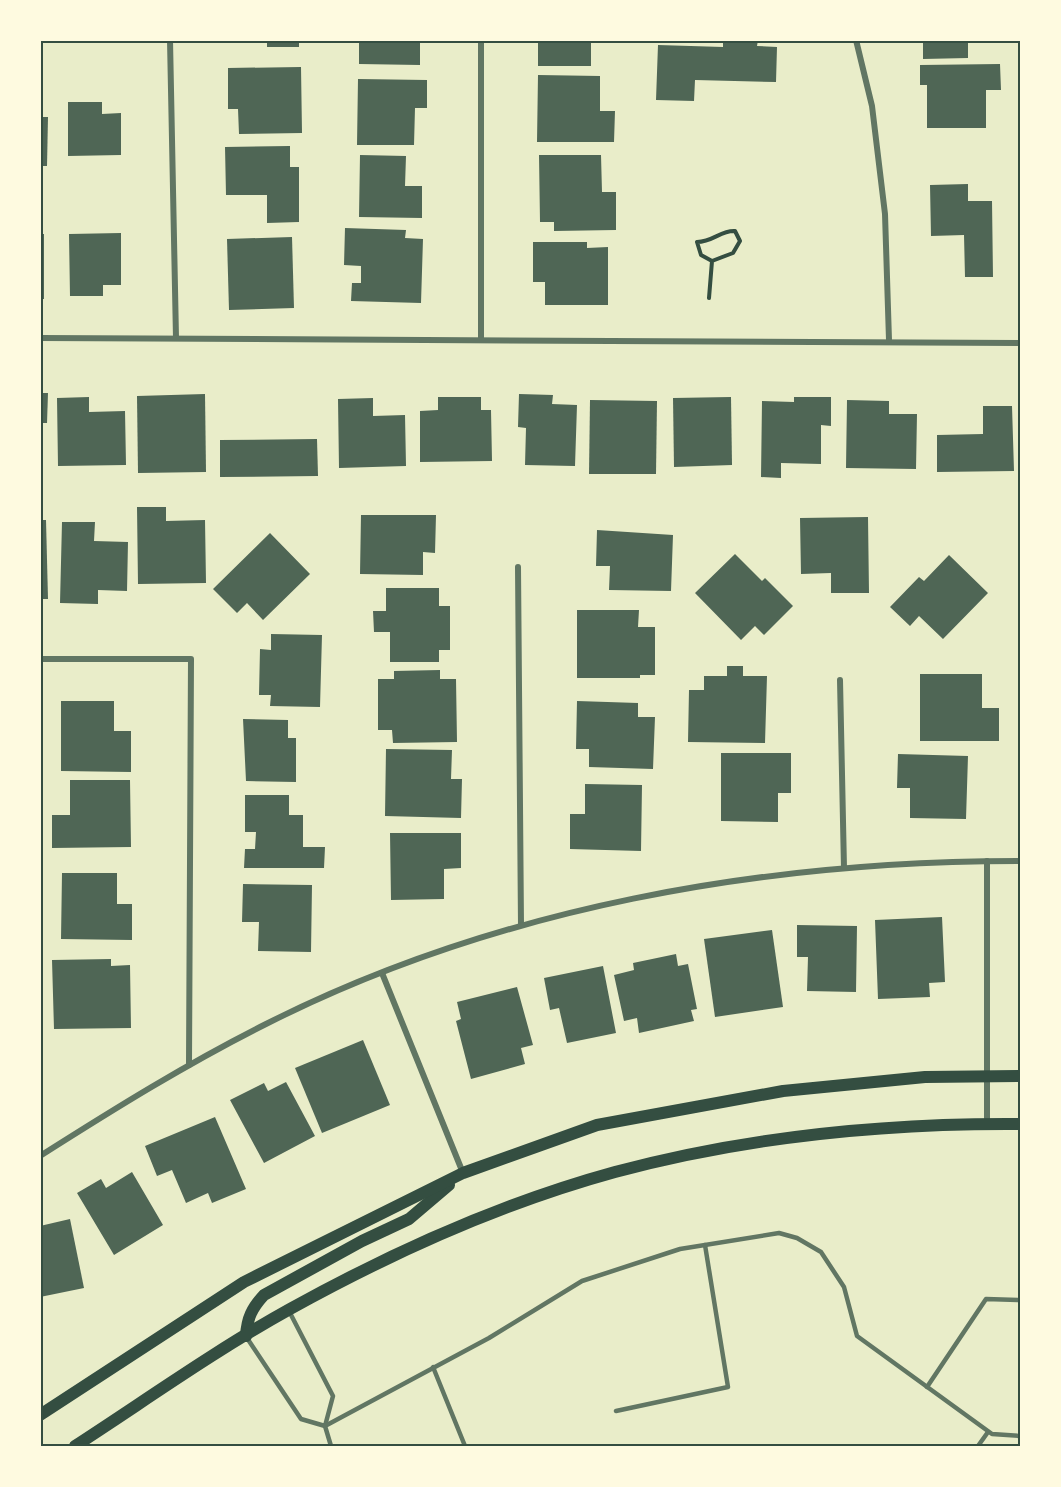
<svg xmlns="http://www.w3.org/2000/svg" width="1061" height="1487" viewBox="0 0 1061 1487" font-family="Karla,sans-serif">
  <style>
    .building { fill: #4f6655 }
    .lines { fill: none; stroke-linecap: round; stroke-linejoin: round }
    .path { stroke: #344e41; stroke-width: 4 }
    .service { stroke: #617663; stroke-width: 4.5 }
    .minor { stroke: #617663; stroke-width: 6 }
    .secondary { stroke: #344e41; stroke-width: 12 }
    .neatline { fill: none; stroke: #344e41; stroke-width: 2 }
  </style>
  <rect width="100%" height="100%" fill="#e9edc9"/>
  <g class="building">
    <rect x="267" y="40" width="32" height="7"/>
    <polygon points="359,40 420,40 420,65 359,64"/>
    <rect x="538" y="40" width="53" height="26"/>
    <polygon points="723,40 758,40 757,46 777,47 776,82 695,80 694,101 656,100 658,45 723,47"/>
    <polygon points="914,40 968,40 968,58 923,59 923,43 914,43"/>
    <polygon points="1000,64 1001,90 986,90 986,128 927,128 927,85 920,85 920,65"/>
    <polygon points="301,67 302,133 239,134 238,109 228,109 228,68"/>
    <polygon points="538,75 600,76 600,111 615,111 614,142 537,142"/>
    <polygon points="358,79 427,80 427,108 415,108 414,145 357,145"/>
    <polygon points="68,102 102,102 102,114 121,113 121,155 68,156"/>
    <polygon points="40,117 48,117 47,166 40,166"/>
    <polygon points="290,146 290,167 299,167 299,222 267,223 267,195 226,195 225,147"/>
    <polygon points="360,155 406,156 405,186 422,186 422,218 359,217"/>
    <polygon points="539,155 601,155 602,192 616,192 616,230 554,231 554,222 540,222"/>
    <polygon points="968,184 968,201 992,201 993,277 965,277 964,235 931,236 930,185"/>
    <polygon points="345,228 406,230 405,238 423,239 421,303 351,301 352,283 361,283 361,266 344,265"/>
    <polygon points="121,233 121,285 103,285 103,296 70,296 69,234"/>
    <rect x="40" y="234" width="4" height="65"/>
    <polygon points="292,237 294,308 229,310 227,239"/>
    <polygon points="533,242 587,242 587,248 608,247 608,305 545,305 545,282 533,282"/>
    <polygon points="40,393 48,393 47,423 40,423"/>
    <polygon points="205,394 206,472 138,473 137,396"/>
    <polygon points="519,394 553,395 552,404 577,405 575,466 525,465 526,428 518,427"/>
    <polygon points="89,397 89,412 125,411 126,465 58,466 57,398"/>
    <polygon points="438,397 481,397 481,410 491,410 492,461 420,462 420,411 438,410"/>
    <polygon points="731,397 732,465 674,467 673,398"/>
    <polygon points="794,397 831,397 831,426 821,425 821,464 781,463 781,478 761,477 762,401 794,402"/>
    <polygon points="373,398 373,416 405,415 406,466 339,468 338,399"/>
    <polygon points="590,400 657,401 656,474 589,474"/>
    <polygon points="847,400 889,401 889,414 917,414 916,469 846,468"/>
    <polygon points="983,406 1012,406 1014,471 937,472 937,435 983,434"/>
    <polygon points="317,439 318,476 220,477 220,440"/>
    <polygon points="137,507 166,507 166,521 205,520 206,583 138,584"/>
    <polygon points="361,515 436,515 435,553 423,552 423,575 360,574"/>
    <polygon points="868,517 869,593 831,593 831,573 801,574 800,518"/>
    <polygon points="40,520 46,520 48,599 40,599"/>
    <polygon points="62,522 95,522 94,541 128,542 127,591 98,590 98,604 60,603"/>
    <polygon points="597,530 673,535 671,591 609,590 610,566 596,566"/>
    <polygon points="270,533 310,574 263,620 247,603 237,613 213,589"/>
    <polygon points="735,554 762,581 765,578 793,606 764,635 755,626 741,640 695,593"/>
    <polygon points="949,555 988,593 943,639 919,616 910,626 890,607 919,577 924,581"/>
    <polygon points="386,588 439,588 439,606 450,606 450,650 439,650 439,662 390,662 390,632 374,632 373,611 386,611"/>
    <polygon points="577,610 639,610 638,627 655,627 655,675 640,675 640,678 577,678"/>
    <polygon points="271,634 322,635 320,707 270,706 271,695 259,695 260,649 271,650"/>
    <polygon points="727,666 743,666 743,676 767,676 765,743 688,742 689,690 704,690 704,676 727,676"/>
    <polygon points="440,670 440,679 456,679 457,742 393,743 392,730 378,730 378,679 394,679 394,671"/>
    <polygon points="920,674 982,674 982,708 999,708 999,741 920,741"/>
    <polygon points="61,701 114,701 114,731 131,731 131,772 61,771"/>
    <polygon points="577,701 638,703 638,717 655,717 653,769 589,767 589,749 576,749"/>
    <polygon points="243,719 288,720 288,738 296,738 296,782 246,781"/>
    <polygon points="386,749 452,750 451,779 462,779 461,818 385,816"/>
    <polygon points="721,753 791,753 791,793 778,793 778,822 721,821"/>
    <polygon points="898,754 968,756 966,819 910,818 910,788 897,788"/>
    <polygon points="70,780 130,780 131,847 52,848 52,815 70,815"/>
    <polygon points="585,784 642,785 641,851 570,849 570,814 585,814"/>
    <polygon points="245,795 289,795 289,815 303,815 303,847 325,847 324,868 244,868 245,849 255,849 256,832 245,832"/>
    <polygon points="390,833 461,833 461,868 444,869 444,899 391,900"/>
    <polygon points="62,873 117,873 117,904 132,904 132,940 61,939"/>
    <polygon points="243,884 312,885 311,952 258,951 259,922 242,922"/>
    <polygon points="942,917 945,982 929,983 930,997 878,999 875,920"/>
    <polygon points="797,925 857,926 856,992 807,991 808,957 797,957"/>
    <polygon points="772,930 783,1007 715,1017 704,939"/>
    <polygon points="676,954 678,966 688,964 697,1009 691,1010 694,1021 639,1033 637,1018 624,1021 614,975 634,970 633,963"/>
    <polygon points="111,959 111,966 130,965 131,1028 54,1029 52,960"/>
    <polygon points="603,966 616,1033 567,1043 559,1008 550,1010 544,978"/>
    <polygon points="517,987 533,1045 521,1048 525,1064 471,1079 456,1021 461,1019 457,1002"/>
    <polygon points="363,1040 390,1105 322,1133 295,1068"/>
    <polygon points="286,1082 315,1136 264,1163 230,1100 264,1083 268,1091"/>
    <polygon points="215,1117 246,1189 212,1203 208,1193 186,1203 172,1170 157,1176 145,1146"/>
    <polygon points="132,1172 163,1225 114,1255 77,1193 101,1179 106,1188"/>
    <polygon points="70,1219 84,1288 40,1297 40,1226"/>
  </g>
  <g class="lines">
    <path class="path" d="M 709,298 L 712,261 L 701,255 L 697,242 C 713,242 721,230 735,231 L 740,241 L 733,253 L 712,261"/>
    <g class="service">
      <polyline points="247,1338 301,1419 325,1426 333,1396 289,1311"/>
      <polyline points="433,1367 465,1446"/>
      <polyline points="927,1387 986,1299 1020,1300"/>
      <polyline points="616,1411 728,1387 705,1245"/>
      <polyline points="331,1446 325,1426 489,1338 582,1281 680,1249 779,1233 797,1238 821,1252 844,1287 857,1336 992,1434 1020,1436"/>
      <polyline points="978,1446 988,1432"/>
    </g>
    <g class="minor">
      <polyline points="170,40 176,338"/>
      <polyline points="481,40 481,339"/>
      <polyline points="856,40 872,106 885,214 889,340"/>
      <polyline points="40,338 1020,343"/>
      <polyline points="518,567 521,925"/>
      <polyline points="40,659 191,659 189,1065"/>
      <polyline points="840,680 844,868"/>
      <polyline points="987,861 987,1124"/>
      <polyline points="382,973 463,1173"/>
      <path d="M 40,1156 C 114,1109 188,1063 266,1024 C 498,907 762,861 1020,861"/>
    </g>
    <g class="secondary">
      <path d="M 246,1336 C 247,1318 252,1308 264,1295 L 362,1241 L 409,1219 L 449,1185"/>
      <polyline points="40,1415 244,1282 463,1173 597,1125 783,1091 925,1077 1020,1076"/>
      <path d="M 75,1446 C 146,1400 216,1350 290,1309 C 393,1252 502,1203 615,1172 C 746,1137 885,1123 1020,1124"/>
    </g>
  </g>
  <rect width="1061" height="1487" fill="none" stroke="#fefae0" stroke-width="84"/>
  <rect x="42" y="42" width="977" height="1403" class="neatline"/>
</svg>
